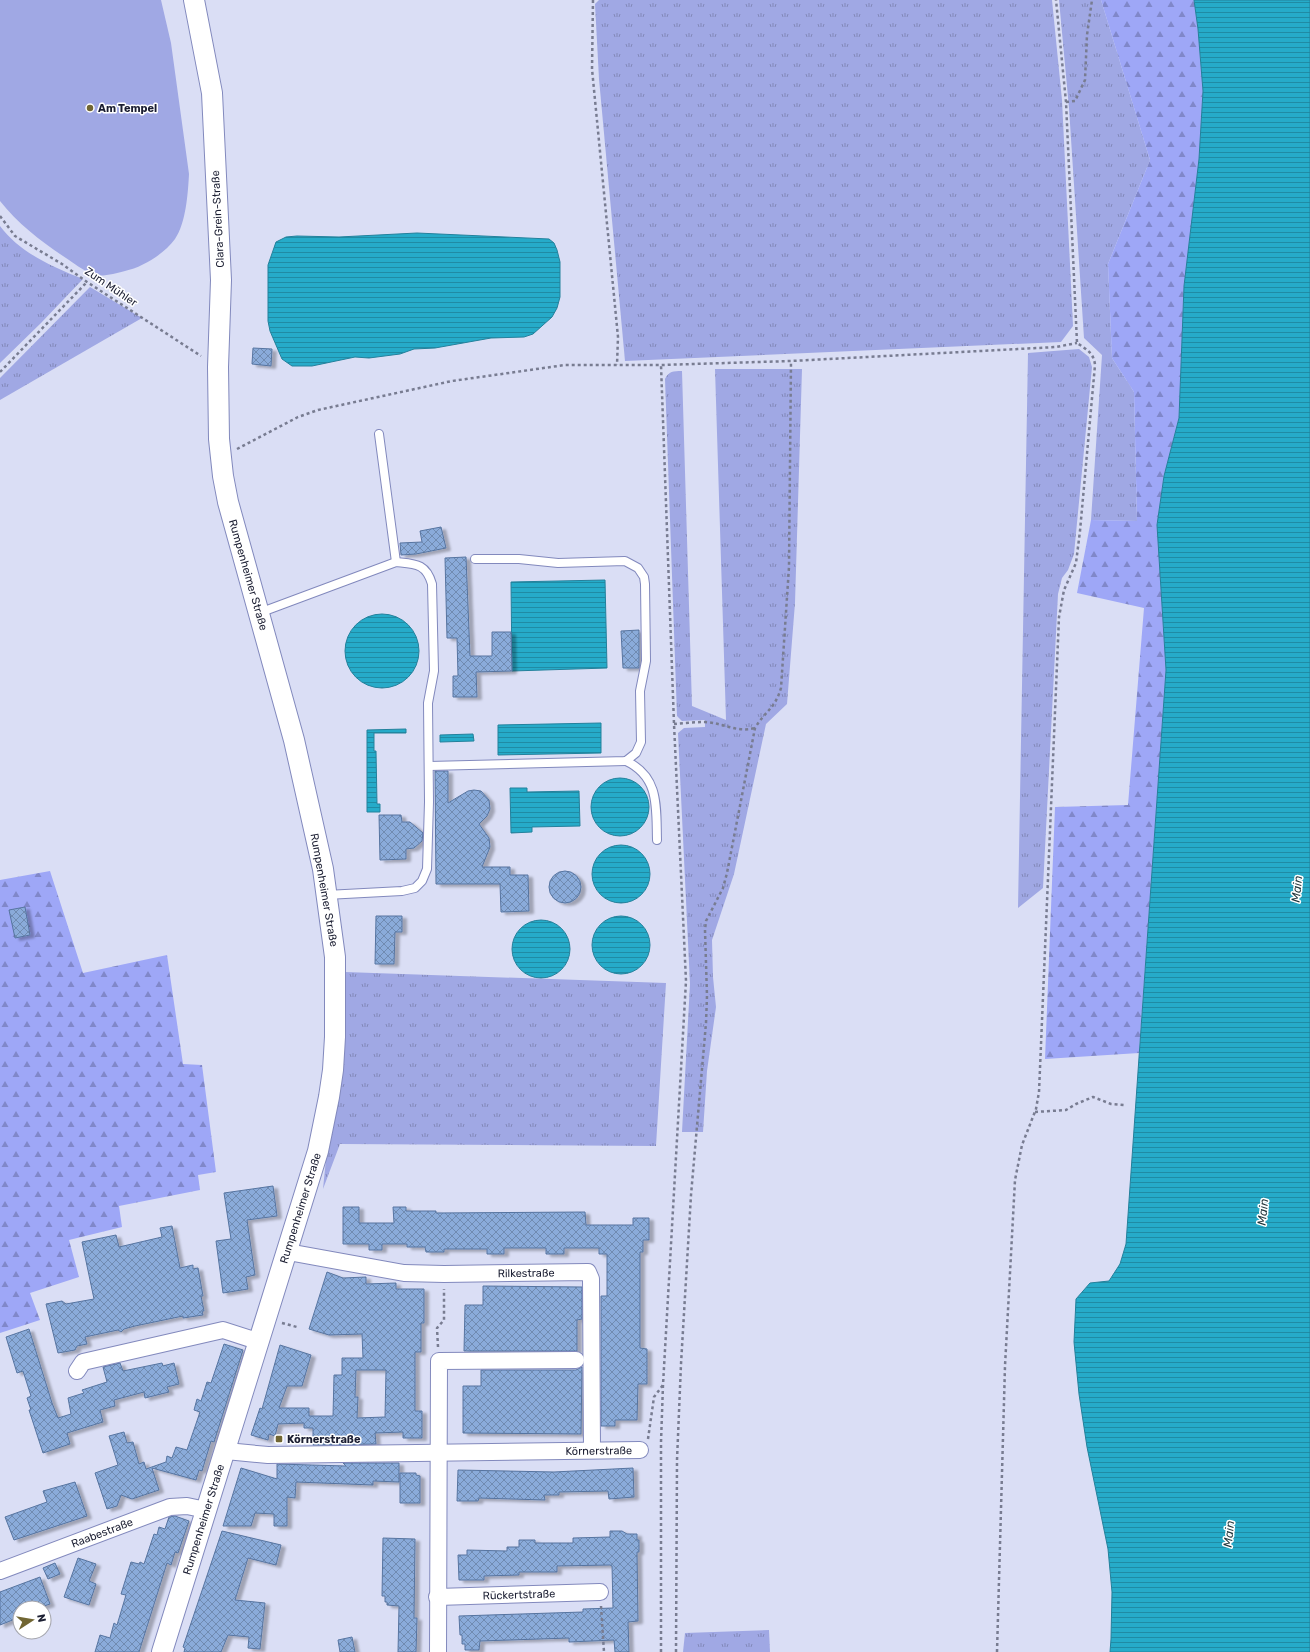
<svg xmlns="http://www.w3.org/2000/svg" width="1310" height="1652" viewBox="0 0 1310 1652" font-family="Rubik,sans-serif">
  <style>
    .grass { fill: url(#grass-tufts) }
    .forest { fill: url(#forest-firs) }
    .park { fill: #a0a8e4 }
    .water { fill: url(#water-rules); stroke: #23819c }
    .building { fill: url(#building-cross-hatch); stroke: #5674a0; fill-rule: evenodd; filter: url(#shadow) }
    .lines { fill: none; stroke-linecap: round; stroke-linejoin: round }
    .service-casing { stroke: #8289bd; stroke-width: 10 }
    .minor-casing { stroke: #8289bd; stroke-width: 18 }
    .tertiary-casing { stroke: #8289bd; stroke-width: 22 }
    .path { stroke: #787c91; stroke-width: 2.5; stroke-dasharray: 3 3; stroke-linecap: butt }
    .service { stroke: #fff; stroke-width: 8 }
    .minor { stroke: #fff; stroke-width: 16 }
    .tertiary { stroke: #fff; stroke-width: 20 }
    .poi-dot { fill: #716633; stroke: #fff; stroke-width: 1.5 }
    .labels { text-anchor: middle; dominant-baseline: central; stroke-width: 3; stroke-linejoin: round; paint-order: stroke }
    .poi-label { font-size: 11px; font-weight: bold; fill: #1b1e32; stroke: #fff; text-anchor: start }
    .street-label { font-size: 11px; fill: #1b1e32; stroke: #fff }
    .water-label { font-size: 12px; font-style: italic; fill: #1d3238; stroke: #fff }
  </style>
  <defs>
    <pattern id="grass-tufts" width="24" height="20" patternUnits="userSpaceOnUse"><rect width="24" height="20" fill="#a0a8e4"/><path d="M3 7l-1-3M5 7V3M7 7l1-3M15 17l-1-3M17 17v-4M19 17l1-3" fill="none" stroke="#8288b9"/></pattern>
    <pattern id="forest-firs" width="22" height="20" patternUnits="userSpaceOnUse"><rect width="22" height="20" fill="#9ea7f7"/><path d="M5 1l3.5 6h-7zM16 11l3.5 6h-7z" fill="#8087c9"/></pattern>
    <pattern id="water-rules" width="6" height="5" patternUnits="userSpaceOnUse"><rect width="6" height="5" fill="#26abc9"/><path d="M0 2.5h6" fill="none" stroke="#208ba4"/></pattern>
    <pattern id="building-cross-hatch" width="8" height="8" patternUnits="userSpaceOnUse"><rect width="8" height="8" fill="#8aabda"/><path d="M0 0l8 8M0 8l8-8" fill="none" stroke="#708bb1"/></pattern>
    <filter id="shadow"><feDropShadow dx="4.5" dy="2.5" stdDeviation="1" flood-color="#0004"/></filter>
  </defs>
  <rect width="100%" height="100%" fill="#dadef5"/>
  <g class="grass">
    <polygon points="599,0 1052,0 1062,100 1073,326 1061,342 625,361 599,79 595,4"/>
    <polygon points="1059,0 1101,0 1150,160 1108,264 1112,358 1134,392 1137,521 1091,520 1102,355 1084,338 1069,108"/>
    <path d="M 0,226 C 20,253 53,267 83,279 L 41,323 L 0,363 Z"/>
    <polygon points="90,287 142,318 0,400 0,378"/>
    <polygon points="1079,349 1089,357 1092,367 1074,554 1068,570 1062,578 1058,594 1043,888 1018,908 1028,353"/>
    <path d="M 715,369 L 802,369 L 795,603 L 787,704 L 766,724 L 734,874 L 712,940 L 713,977 L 716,1007 L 707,1071 L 703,1132 L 682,1132 L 690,984 L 678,733 L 684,728 L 705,727 L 705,720 L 682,721 L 677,716 L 665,379 C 669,371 673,371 682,371 L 692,706 L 726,720 Z"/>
    <polygon points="345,972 666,983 656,1146 340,1144 323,1189"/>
    <polygon points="769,1630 770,1652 683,1652 685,1633"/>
  </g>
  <g class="forest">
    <polygon points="1101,0 1194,0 1198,29 1203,91 1199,159 1184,286 1179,418 1164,476 1157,525 1166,670 1139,1053 1045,1059 1055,807 1128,805 1144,608 1077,593 1091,520 1137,521 1134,392 1112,358 1108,264 1150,160"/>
    <polygon points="50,871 83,973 167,955 183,1064 202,1065 216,1172 198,1175 200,1190 119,1206 122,1227 69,1240 79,1277 30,1293 40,1320 0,1333 0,880"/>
  </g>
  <path class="park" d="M 0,0 L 161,0 L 171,43 L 189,174 C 188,193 186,223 175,239 C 164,254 143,267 125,271 C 116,273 104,277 95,275 C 86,272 76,265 69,260 C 43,243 19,225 0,201 Z"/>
  <g class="water">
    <polygon points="1194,0 1310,0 1310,1652 1110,1652 1111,1639 1112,1592 1108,1549 1087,1447 1079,1394 1074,1342 1076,1299 1090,1283 1109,1281 1120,1264 1126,1244 1166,670 1157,525 1164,476 1179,418 1184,286 1199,159 1203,91 1198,29"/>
    <polygon points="417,233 549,239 554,243 557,250 560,262 560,297 557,308 552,317 533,334 524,337 491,338 435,348 414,349 400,354 369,358 355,357 312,366 292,366 282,359 270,331 268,321 268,265 276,242 286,237 297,236 339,237"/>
    <polygon points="605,580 607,668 512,671 511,582"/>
    <circle cx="382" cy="651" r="37"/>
    <polygon points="601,723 601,753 498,755 498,725"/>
    <polygon points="406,729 406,733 374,733 374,751 376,751 377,804 380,804 380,812 367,812 367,730"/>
    <polygon points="473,734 474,741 440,742 440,735"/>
    <circle cx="620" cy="807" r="29"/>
    <polygon points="510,788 527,788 527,792 579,791 580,826 532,827 532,832 511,833"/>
    <circle cx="621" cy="874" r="29"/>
    <circle cx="621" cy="945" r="29"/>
    <circle cx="541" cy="949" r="29"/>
  </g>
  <g class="building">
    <polygon points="253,348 272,349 271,366 252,364"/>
    <polygon points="441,527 446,548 416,554 401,555 400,543 422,542 420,531"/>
    <polygon points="466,557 470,656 492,656 492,632 511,632 512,671 476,672 477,697 453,697 453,676 458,676 457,638 447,638 445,558"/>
    <polygon points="639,630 639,668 623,668 621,631"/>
    <polygon points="435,771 448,771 448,803 468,791 474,790 481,791 489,800 490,809 487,816 479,824 489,838 490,847 482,867 510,867 510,875 528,875 529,911 501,912 500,884 436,884"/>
    <polygon points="379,815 401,815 402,822 410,822 423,833 422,841 414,848 406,849 406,859 380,860"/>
    <circle cx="565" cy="887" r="16"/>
    <polygon points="25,907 30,935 15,938 9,910"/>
    <polygon points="376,916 402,916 402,932 395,932 394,964 375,964"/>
    <polygon points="273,1186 277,1216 247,1220 255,1275 246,1277 248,1289 223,1293 216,1241 231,1239 224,1193"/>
    <polygon points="343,1207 359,1207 359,1223 394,1223 393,1207 406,1207 406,1211 436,1211 436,1213 585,1212 586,1225 633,1225 633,1218 649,1218 649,1240 643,1240 643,1252 640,1252 640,1348 647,1349 647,1384 638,1384 637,1420 615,1420 615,1426 601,1426 601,1296 607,1296 607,1254 599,1254 599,1248 564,1248 564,1254 546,1254 546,1248 504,1248 504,1254 487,1254 487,1249 444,1249 444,1252 426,1252 425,1247 407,1247 407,1244 382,1244 382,1250 369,1250 369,1244 343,1244"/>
    <polygon points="172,1226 180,1268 193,1265 193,1269 198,1268 203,1296 201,1296 204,1311 202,1311 203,1315 183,1318 183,1316 135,1326 124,1329 121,1332 118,1330 85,1337 87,1344 77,1346 75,1350 58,1353 46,1304 62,1301 66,1304 94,1299 82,1242 116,1235 119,1247 162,1237 160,1228"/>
    <path d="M 327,1272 L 343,1278 L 366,1277 L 366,1284 L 396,1283 L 396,1289 L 424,1289 L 424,1323 L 421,1323 L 421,1352 L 415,1352 L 415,1411 L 422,1411 L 422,1438 L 403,1438 L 403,1432 L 375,1433 L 376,1444 L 313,1445 L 313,1428 L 304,1428 L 304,1423 L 278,1424 L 275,1436 L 269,1434 L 268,1440 L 251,1435 L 260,1408 L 262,1409 L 280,1345 L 311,1355 L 302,1386 L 287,1386 L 279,1408 L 309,1408 L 309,1416 L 333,1416 L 334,1375 L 342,1375 L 342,1358 L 363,1358 L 362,1334 L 329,1335 L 309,1329 ZM 356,1370 L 386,1370 L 385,1417 L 357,1418 L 358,1397 L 355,1397 Z"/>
    <polygon points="483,1286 582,1287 582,1319 577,1320 577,1351 464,1351 465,1305 483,1305"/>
    <polygon points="29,1329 52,1403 58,1418 71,1414 68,1398 84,1393 82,1390 107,1382 103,1367 120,1363 123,1371 162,1363 163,1366 174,1363 179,1384 167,1387 169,1392 145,1398 144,1392 114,1400 115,1406 100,1410 103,1422 67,1433 70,1444 43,1453 29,1410 31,1410 27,1398 31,1396 23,1371 17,1373 6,1337"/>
    <polygon points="224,1344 243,1350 214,1442 211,1441 202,1471 199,1470 196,1480 152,1468 159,1490 132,1499 121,1495 117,1506 107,1509 95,1473 118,1465 109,1436 124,1432 127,1443 133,1442 139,1464 144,1462 146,1469 166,1462 167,1456 172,1458 176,1447 187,1450 200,1412 194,1410 197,1399 201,1401 207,1382 211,1383"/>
    <polygon points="582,1367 581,1434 463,1433 463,1386 481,1386 481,1370 576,1370"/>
    <polygon points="343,1463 399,1463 399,1482 373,1481 373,1485 296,1482 295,1498 287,1497 287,1526 274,1526 274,1514 255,1513 251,1526 223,1526 241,1468 277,1479 277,1464 346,1466"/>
    <polygon points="633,1468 634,1497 609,1499 608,1491 559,1492 559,1495 544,1495 545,1500 479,1498 478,1501 457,1501 458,1470 554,1472"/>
    <polygon points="400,1473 416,1473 416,1475 420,1476 420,1503 400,1503"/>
    <polygon points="75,1482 87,1516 14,1540 5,1517 47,1502 43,1491"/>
    <polygon points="175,1516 189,1521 178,1553 175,1552 171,1565 167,1563 139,1652 95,1652 100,1635 110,1638 114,1623 117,1625 126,1595 121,1594 131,1562 139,1564 140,1562 144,1564 154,1534 157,1535 159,1527 165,1529 169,1517"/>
    <polygon points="222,1531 281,1545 276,1565 248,1558 235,1600 265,1603 260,1649 248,1648 249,1637 228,1635 221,1652 184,1652 185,1648 183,1647"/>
    <polygon points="610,1531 622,1531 627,1534 637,1534 637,1540 639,1540 639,1552 637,1552 638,1621 628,1622 629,1652 615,1652 614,1640 569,1642 569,1638 480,1641 479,1650 465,1650 465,1644 462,1644 462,1635 460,1635 459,1616 583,1612 583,1609 613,1608 612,1566 610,1565 557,1566 557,1572 519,1572 519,1575 484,1576 484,1580 459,1580 458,1555 467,1555 467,1550 507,1551 507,1547 519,1547 519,1540 535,1540 535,1543 573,1543 573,1538 610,1537"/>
    <polygon points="383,1538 415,1539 414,1618 417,1618 416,1652 398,1652 399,1606 387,1605 387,1602 385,1602 385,1596 382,1596"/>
    <polygon points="78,1558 96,1564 89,1581 96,1584 89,1605 64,1597"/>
    <polygon points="55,1563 60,1574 48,1579 43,1568"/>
    <polygon points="40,1577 50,1604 38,1608 20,1608 20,1617 0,1625 0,1592"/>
    <polygon points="352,1637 355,1652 340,1652 338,1640"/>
  </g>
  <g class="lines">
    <g class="service-casing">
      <g id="service">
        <polyline points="379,434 396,562"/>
        <path d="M 259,613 L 396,562 C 415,564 426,563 432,584 L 434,671 L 428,703 L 429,802 L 427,869 L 422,881 L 415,888 L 402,891 L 326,895"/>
        <path d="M 626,761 C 660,777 656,808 657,840"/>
        <polyline points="429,766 626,761 636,753 641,742 640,691 646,661 645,584 644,577 638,568 625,561 558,563 519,559 475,559"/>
      </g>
    </g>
    <g class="minor-casing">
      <g id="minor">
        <path id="s1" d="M 288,1252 L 404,1273 L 444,1274 L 588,1272 L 591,1279 L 592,1450"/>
        <polyline points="77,1371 83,1362 223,1330 260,1342"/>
        <path id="s2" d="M 226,1451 L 268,1455 L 640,1450"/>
        <path id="s3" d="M 0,1571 L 170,1507 L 187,1506 L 206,1510"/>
        <path id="s4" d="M 437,1597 L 600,1592"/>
        <polyline points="438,1652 439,1361 576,1360"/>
      </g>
    </g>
    <g class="tertiary-casing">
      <g id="tertiary">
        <path id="s5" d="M 162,1652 L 318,1151 L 329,1097 L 333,1070 L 335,1037 L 335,957 L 323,869 L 294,740 L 228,502 L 223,476 L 219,439 L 218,367 L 221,280 L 212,93 L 194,0"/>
      </g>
    </g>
    <g class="path">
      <polyline points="593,0 592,69 618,337 617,365"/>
      <polyline points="1066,102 1075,101 1085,80 1087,35 1092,0"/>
      <polyline points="0,216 15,236 62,264 87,282 201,356"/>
      <polyline points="0,372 87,282"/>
      <polyline points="237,449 298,417 318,410 452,381 565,365 661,365 791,361 1056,347 1077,343"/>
      <path d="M 674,724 C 684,723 695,722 705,722 C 724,723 736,733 755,728"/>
      <polyline points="1035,1112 1066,1110 1076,1104 1093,1097 1111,1104 1124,1105"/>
      <polyline points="282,1323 297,1327"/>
      <polyline points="438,1347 437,1328 444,1320 444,1289"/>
      <polyline points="648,1439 654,1397 663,1385"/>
      <polyline points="601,1606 604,1652"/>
      <polyline points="661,1652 661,1442 663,1385 686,981 674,724 661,365"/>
      <path d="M 676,1652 L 677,1460 L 681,1364 L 691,1195 L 706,1023 L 707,996 L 705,930 L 706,921 L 723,888 L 727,873 L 755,728 C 765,711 775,709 781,688 L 789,567 L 791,361"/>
      <path d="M 997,1652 L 1005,1366 L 1015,1180 L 1022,1145 L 1036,1109 L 1039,1092 L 1059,617 L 1064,590 L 1076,563 L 1080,531 L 1095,365 C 1094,353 1086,349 1077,343 L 1066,102 L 1056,0"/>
    </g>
    <use href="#service" class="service"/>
    <use href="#minor" class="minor"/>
    <use href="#tertiary" class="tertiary"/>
  </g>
  <g class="poi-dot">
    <circle cx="90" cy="108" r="4"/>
    <rect x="275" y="1435" width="8" height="8" rx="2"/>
  </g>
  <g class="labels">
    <g class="poi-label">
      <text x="98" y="108">Am Tempel</text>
      <text x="287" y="1439">Körnerstraße</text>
    </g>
    <g class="street-label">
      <text transform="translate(218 219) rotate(-93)">Clara-Grein-Straße</text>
      <text transform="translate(111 287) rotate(34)">Zum Mühler</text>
      <text transform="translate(248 575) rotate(74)">Rumpenheimer Straße</text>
      <text transform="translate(324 890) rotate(80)">Rumpenheimer Straße</text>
      <text stroke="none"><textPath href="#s5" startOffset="465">Rumpenheimer Straße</textPath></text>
      <text stroke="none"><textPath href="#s1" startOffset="240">Rilkestraße</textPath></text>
      <text stroke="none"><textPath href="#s2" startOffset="373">Körnerstraße</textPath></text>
      <text stroke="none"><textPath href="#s5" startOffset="139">Rumpenheimer Straße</textPath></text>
      <text stroke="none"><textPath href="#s3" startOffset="109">Raabestraße</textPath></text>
      <text stroke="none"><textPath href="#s4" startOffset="82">Rückertstraße</textPath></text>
    </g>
    <g class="water-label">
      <text transform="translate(1297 889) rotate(-84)">Main</text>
      <text transform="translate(1263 1212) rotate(-84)">Main</text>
      <text transform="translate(1229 1534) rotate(-84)">Main</text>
    </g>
  </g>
  <g transform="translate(32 1620) rotate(78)"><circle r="19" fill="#ffffff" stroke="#a4a5ad"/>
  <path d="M0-3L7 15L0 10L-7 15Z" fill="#716633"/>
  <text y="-6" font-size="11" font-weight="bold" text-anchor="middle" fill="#1b1e32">N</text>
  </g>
</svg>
